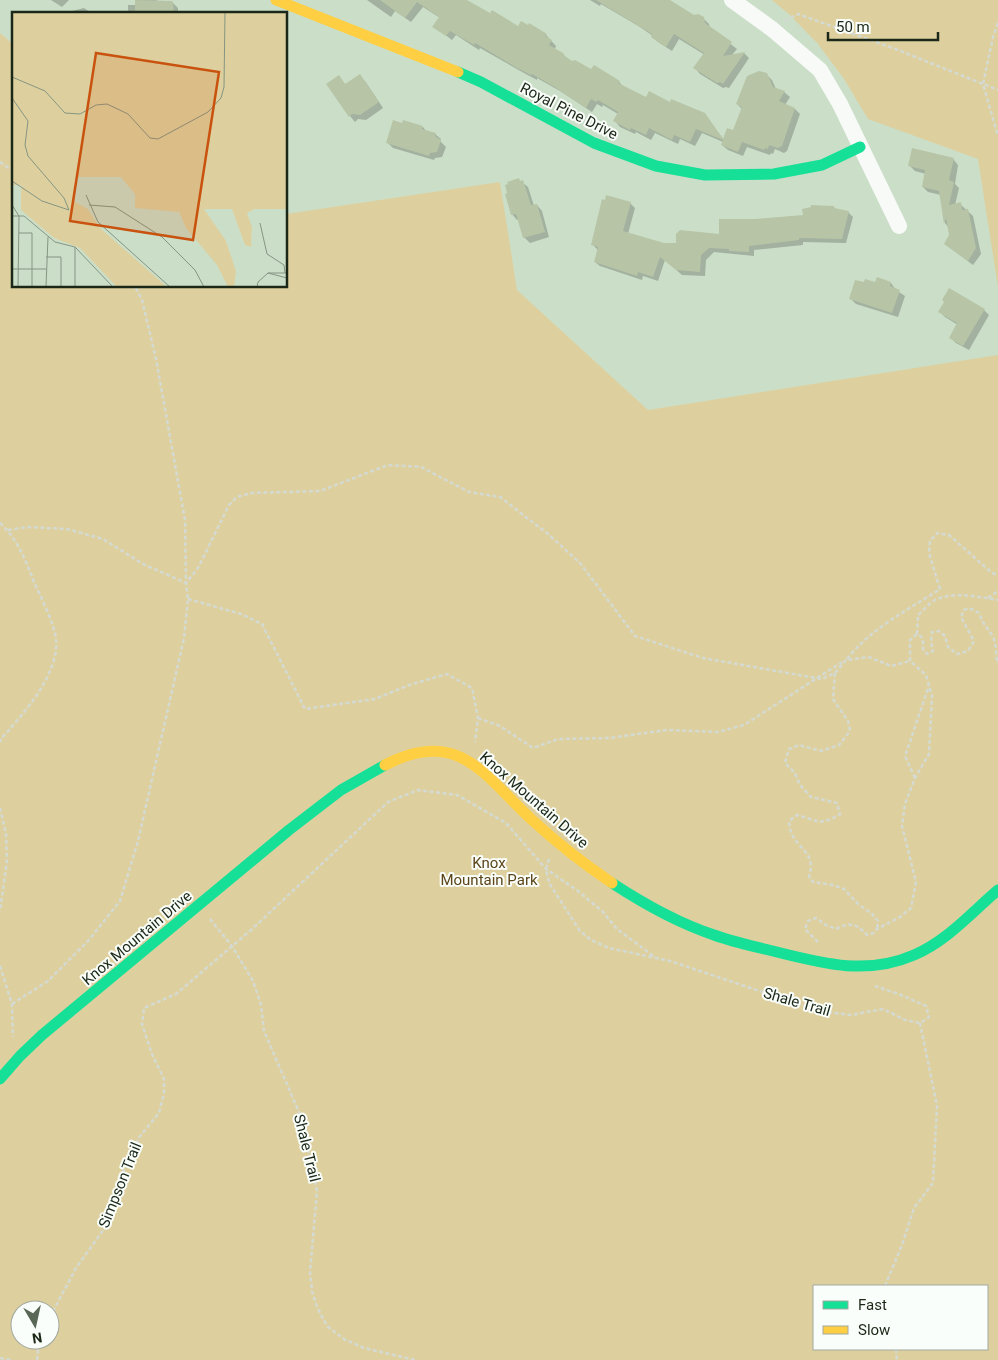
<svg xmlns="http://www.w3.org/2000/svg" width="998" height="1360" viewBox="0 0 998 1360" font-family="Roboto,sans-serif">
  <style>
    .green { fill: #ded09e; fill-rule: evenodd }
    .shadow { fill: #0003 }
    .building { fill: #b7c5a6 }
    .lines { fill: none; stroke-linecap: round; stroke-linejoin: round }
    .path { stroke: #d4dad2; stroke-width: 2.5; stroke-dasharray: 4 2.5; stroke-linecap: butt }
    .street { stroke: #f7faf7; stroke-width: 16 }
    .fast { stroke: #16e098; stroke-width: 11 }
    .slow { stroke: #ffcf43; stroke-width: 11 }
    .labels { text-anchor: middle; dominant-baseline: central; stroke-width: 4; stroke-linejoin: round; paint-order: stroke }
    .street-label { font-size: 15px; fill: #1b2818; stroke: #fafefa }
    .park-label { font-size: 15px; fill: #5b4419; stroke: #fafefa }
    .inset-road { fill: none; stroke: #859582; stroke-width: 1 }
    .view { fill: #c9520e; fill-opacity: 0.15; stroke: #c9520e; stroke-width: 2.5 }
    .inset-edge { fill: none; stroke: #1b2818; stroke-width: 2.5 }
  </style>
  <rect width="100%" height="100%" fill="#cbdec8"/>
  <g class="green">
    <polygon points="772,0 998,0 998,287 978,159 868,119 844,79 818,44 790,15"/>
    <path d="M 0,33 L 14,45 L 14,286 L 286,286 L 286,214 L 500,182 L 517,290 L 648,410 L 998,355 L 998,1360 L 0,1360 ZM 814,1286 L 987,1286 L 987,1349 L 814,1349 ZM 20,1310 L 50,1310 L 50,1340 L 20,1340 Z"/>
  </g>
  <g class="shadow">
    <polygon points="51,0 69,0 62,7"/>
    <polygon points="136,0 156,0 159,2 173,3 178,8 178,14 128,14 128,5 136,5"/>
    <polygon points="367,0 465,0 480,10 519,28 546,35 556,46 555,49 569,60 619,82 625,88 646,99 671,104 704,114 724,140 734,132 742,109 737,104 766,74 772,80 776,89 784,92 790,97 785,105 795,109 800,114 787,151 784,153 775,149 773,154 771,153 770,155 747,147 743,156 728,150 722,145 723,142 702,133 695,146 680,139 678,144 655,133 651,140 636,132 635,134 620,127 615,121 618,114 603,105 602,107 597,104 592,112 560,91 537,78 537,80 524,73 480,48 479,50 456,35 452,40 434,26 440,18 423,7 411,22 395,11 391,17"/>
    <polygon points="590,0 662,0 694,16 703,18 709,24 710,28 737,49 732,55 744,53 749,58 729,88 726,87 723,88 700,74 695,68 705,55 679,39 672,51 658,42 652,37 653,36 640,27 601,4 600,6"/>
    <polygon points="84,8 93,14 60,14"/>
    <polygon points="338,77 346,85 365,81 383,108 366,120 358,119 355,122 350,116"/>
    <polygon points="423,127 426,131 435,134 441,139 440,141 446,147 442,157 435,158 434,160 393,148 388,143"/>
    <polygon points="953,159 958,165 955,184 959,188 955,205 960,204 973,216 981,254 973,265 945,244 951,236 949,228 945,223 941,195 928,192 923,187 926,174 915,171 909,165"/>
    <polygon points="519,180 528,187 534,206 537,205 542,211 549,237 530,243 524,237 519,219 517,220 512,214"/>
    <polygon points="630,203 635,208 628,234 663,244 677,244 720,235 756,221 804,216 834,207 836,210 848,212 853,217 846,243 803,242 803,245 754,250 754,256 714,252 706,260 705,276 682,275 665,260 658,281 643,276 642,280 600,266 595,262 598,250 592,244"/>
    <polygon points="891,283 896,290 905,296 898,317 856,304 850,298"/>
    <polygon points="946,302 984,310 989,315 969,350 956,343 950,337 958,325 945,317 940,312"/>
  </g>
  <g class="building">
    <polygon points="135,0 172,1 173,2 174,14 135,14"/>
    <polygon points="380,0 467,0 490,13 492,10 518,26 521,21 528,25 529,23 547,34 545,36 552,40 549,45 563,53 565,56 572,61 575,60 591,69 594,65 620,81 618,83 646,97 649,91 670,102 671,99 705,113 723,139 727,128 733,130 742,107 736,104 747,76 759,71 767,73 773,87 785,91 779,101 795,108 782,146 778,148 769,145 768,149 765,148 764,150 742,142 738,152 721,145 723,140 696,129 690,142 674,135 672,140 649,128 646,135 631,128 630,130 613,121 618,112 598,100 596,102 591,99 586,108 553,86 532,74 531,75 517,68 475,43 474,45 450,31 446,36 432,27 439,17 417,2 405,18"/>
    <polygon points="596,0 670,0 694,15 698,14 704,17 705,23 732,42 723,56 745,52 723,84 720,82 717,83 693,68 704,53 674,34 666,47 651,37 652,34"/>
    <polygon points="360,74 379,102 360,115 352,114 349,117 326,84 339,75 345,84"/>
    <polygon points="393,120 402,123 403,120 423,126 422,129 436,133 435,136 441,140 437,152 430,153 429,156 386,143"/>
    <polygon points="912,148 954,158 949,180 954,182 949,205 961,202 962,210 968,209 976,248 968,261 944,244 949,235 946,218 944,224 939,191 922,187 925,170 908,166"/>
    <polygon points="519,178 520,181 523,180 531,205 537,204 545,232 523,238 516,214 511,215 505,194 507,193 505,185 508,184 507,182"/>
    <polygon points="606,195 631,202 623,231 664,243 676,243 676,234 680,230 719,234 719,219 756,219 803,215 802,209 811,207 811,205 834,206 834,208 849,211 842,239 799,238 799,240 749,246 749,252 729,251 729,249 709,248 701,255 700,272 676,270 660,257 653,277 638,272 637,276 594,262 598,247 591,245 602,199 605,200"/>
    <polygon points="877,277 891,282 890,286 900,290 892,313 849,299 855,280 864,282 865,279 875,282"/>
    <polygon points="949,288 985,309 963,346 949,338 957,323 938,312 944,302 942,300"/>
  </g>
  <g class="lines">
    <g class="path">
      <polyline points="785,21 798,14 898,50 998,90"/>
      <polyline points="998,23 993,37 983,84 998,136"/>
      <polyline points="0,162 14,172"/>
      <path d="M 0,523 C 17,538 26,561 34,582 C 41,597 55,625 56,640 C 59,675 23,714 1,739 L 0,742"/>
      <polyline points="8,530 27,527 67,529 103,539 143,564 186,583 198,568 229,505 237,497 251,493 320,491 388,465 421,467 469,492 500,497 548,534 580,563 635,636 703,658 822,679 835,673 846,660 869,657 891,666 910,661"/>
      <polyline points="988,598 998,591"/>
      <polyline points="188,599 241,614 262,624 305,709 375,699 409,685 447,674 472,688 478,718 475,742"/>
      <path d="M 917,634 L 918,615 C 923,611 929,603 935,600 C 955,591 978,597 998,600"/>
      <path d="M 847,659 C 871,628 908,610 940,589 L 929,553 L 930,541 L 937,533 L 949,535 L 992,573 L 998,575"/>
      <path d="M 835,673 L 833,699 L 848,721 L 850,731 L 839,745 L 821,751 L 799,745 L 789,749 L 785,763 L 795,773 L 800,785 L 811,797 L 837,803 L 840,814 C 820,827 817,820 797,815 L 789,821 C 790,850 818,847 809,877 L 813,882 L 833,885 L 844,889 L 858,904 L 872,914 L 878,921 L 877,929"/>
      <polyline points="478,718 500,726 533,748 558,739 609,738 667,730 718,732 744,725 842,662"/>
      <polyline points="915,778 905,756 929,686"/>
      <polyline points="0,808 6,834 7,861 0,911"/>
      <polyline points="549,859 546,869 549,883 580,931 591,940 609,948 670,961 819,1011 851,1015 883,1009 905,1020 920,1023 929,1017 926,1006 901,995 875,986"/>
      <polyline points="210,919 232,946 253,981 261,1005 264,1031 301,1117 317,1191 310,1272 312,1291 317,1307 327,1326 344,1339 364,1348 415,1360"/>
      <path d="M 818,942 L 805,929 L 808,921 L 816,918 L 826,925 L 836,929 C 850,922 856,923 867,935 L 874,933 L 877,929 L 900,917 L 911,908 L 916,882 L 902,826 L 905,804 L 915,778 L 929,754 L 932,696 L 926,675 L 910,661 L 910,640 L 917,634 C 924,637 923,641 923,649 L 927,654 L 933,651 L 931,642 L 932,632 L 939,631 L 945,636 L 948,647 L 957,654 L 968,651 L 974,641 L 961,617 L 964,610 L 969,608 L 979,613 C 982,623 988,628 993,637 C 997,644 995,656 998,664"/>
      <polyline points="0,966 12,1004 13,1037"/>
      <polyline points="12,1004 48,981 88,941 120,901 138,841 184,638 188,599 186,583 185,520 156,359 142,300 135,286"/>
      <polyline points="885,1286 902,1245 914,1208 933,1183 937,1106 920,1023"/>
      <polyline points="50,1317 76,1268 104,1229 117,1185 140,1136 159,1113 164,1093 164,1079 152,1054 142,1024 144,1008 176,994 251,930 388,802 418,790 457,795 506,823 546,869 578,891 603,912 617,929 656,958"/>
      <polyline points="896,1349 897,1360"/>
      <polyline points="0,1358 11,1360"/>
      <polyline points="37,1360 39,1340"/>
    </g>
    <polyline class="street" points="732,0 772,29 820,70 840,104 899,226"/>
    <g class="fast">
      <polyline points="458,72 481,82 594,143 656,166 705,175 774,174 822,165 860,147"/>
      <path d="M 612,883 C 644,904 678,923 714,935 C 733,942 753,946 773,951 C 821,963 866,976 914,955 C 947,941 971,913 998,890"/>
      <polyline points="0,1079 20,1056 42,1035 289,830 341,790 385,765"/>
    </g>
    <g class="slow">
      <polyline points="276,0 458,72"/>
      <path d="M 385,765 C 458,727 483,774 531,819 C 556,842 584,864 612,883"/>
    </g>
  </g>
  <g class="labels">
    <g class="street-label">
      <text transform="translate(569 111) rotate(27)">Royal Pine Drive</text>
      <text transform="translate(534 800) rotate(41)">Knox Mountain Drive</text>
      <text transform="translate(137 938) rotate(-40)">Knox Mountain Drive</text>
      <text transform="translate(797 1002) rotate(16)">Shale Trail</text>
      <text transform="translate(307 1148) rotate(76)">Shale Trail</text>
      <text transform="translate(120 1185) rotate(-68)">Simpson Trail</text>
    </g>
    <g class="park-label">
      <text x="489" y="863">Knox<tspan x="489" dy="17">Mountain Park</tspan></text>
    </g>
  </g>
  <g transform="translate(12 12)">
    <rect width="275" height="275" fill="#cbdec8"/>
    <path d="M 0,0 L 275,0 L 275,197 L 242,197 L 235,201 L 240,215 L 239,235 L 233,233 L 220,197 L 192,197 L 214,229 L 224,259 L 222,275 L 216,275 L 205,253 L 174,216 L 167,200 L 123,196 L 123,182 L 109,165 L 63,165 L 63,190 L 76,197 L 87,215 L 155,275 L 105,275 L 68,236 L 42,226 L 9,198 L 9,173 L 0,173 Z" fill="#ded09e"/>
    <path class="inset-road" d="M 0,65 L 33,79 L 53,101 L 68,102 L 84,93 L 95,92 L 116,102 L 138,126 L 146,127 L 196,100 L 209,86 L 212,75 L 213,0M 0,86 L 16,109 L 13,133 L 16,144 L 52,186 L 57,198 L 30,189 L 0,169M 74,183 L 86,210 L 158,275M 0,193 L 7,204 L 6,275M 77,193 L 103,195 L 150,225 L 183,258 L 192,275M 0,204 L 12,204 L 43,230 L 63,235 L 101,275M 248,211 L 255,242 L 272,253 L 273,261M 7,221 L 20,221 L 20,275M 34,245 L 49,245 L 49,275M 0,257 L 34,257M 256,261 L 275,266M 256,261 L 274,261M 34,275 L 36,225M 63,275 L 63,235M 245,275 L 246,270 L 256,261"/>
    <path class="view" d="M 84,41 L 207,60 L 181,228 L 58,209 Z"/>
    <rect width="275" height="275" class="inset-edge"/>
  </g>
  <rect x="813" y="1285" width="175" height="65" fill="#fafefa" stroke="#a1a8a0"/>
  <rect x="823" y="1301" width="25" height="8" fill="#16e098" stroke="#a1a8a0"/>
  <text x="858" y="1310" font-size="15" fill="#1b2818">Fast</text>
  <rect x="823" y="1326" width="25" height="8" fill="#ffcf43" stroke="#a1a8a0"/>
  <text x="858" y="1335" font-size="15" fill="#1b2818">Slow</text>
  <g transform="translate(35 1325) rotate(171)"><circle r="24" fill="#fafefa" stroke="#a1a8a0"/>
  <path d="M0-4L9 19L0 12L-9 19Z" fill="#596856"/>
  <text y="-8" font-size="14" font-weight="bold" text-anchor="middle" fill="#1b2818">N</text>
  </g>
  <path d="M828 32v8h110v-8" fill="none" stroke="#1b2818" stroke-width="2.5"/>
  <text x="836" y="32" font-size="15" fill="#1b2818" stroke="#fafefa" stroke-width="4" paint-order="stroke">50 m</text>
</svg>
